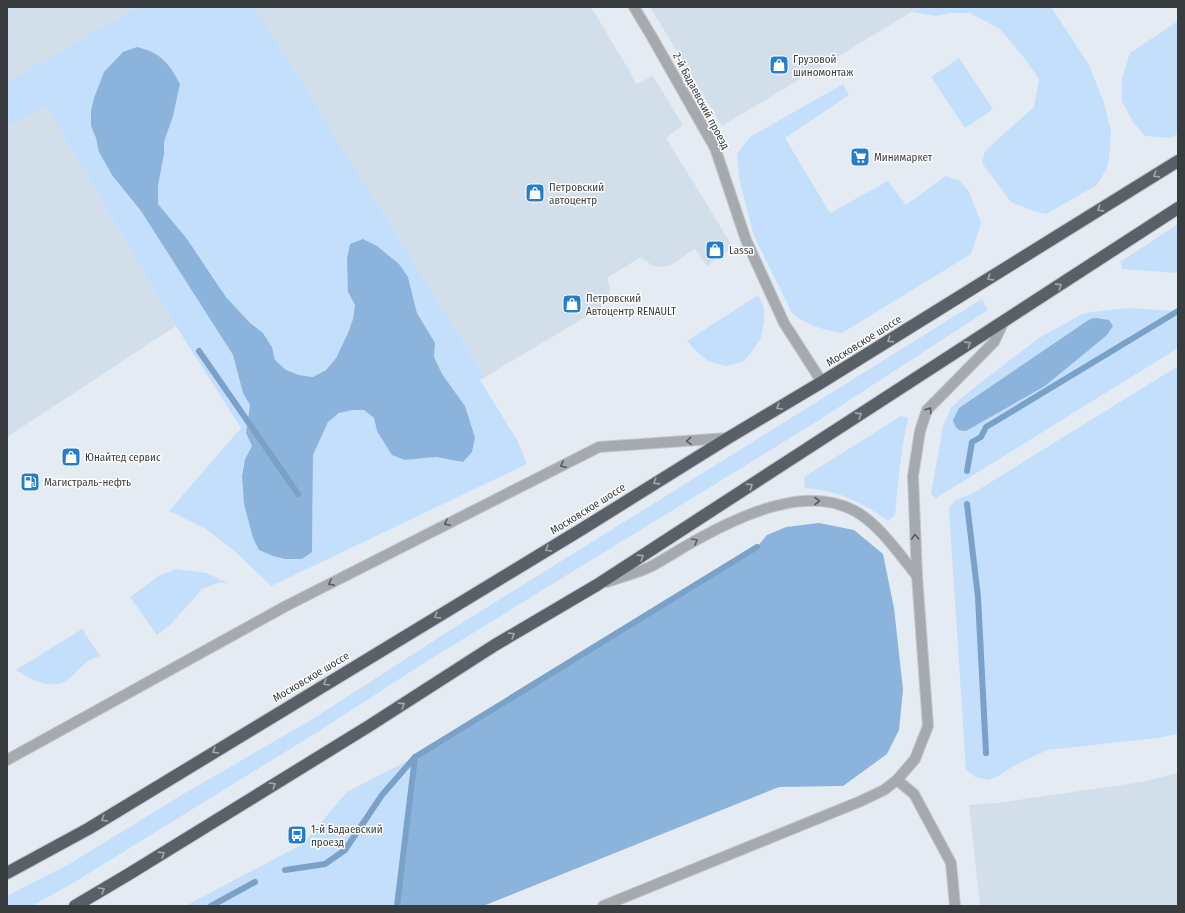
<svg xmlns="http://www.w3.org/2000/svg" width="1185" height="913" viewBox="0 0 1185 913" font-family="'Fira Sans Condensed',sans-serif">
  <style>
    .built { fill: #d2dfeb }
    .green { fill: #c4dffb; fill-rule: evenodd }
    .forest { fill: #8cb3db }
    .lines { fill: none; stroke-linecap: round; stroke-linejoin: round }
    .stream { stroke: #7aa1c8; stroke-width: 6 }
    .minor-casing { stroke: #c2c8cf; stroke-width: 12 }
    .highway-casing { stroke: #c2c8cf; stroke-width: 14 }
    .minor { stroke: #a6a9ad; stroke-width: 10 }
    .highway { stroke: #5a6067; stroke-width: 12 }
    .oneway { stroke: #a4a8ab }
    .oneway2 { stroke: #5a5d60 }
    .labels { text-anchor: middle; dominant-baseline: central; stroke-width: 3; stroke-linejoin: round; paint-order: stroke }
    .poi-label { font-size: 11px; fill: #393c3f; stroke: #fff; text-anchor: start }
    .street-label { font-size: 11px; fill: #393c3f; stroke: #fff }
  </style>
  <rect width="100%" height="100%" fill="#e4ebf3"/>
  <g class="built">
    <polygon points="7,7 137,7 7,82"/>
    <polygon points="255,7 591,7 633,77 636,84 653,76 683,125 666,138 733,247 707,266 695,249 671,265 662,267 653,266 641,257 607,278 610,288 608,300 599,309 485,377"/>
    <polygon points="650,7 920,7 722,126"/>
    <polygon points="46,106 176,326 7,437 7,127"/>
    <polygon points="1177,773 1178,906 980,906 969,805 997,803 1142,782"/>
  </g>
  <g class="green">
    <path d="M 137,7 L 255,7 L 485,377 L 480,380 L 517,440 L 527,464 L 271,586 L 238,554 L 206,529 L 169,511 L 241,428 L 176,326 L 46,106 L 7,127 L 7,82 ZM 104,72 L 180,84 L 173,116 L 164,142 L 164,154 L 158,186 L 158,204 L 210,272 L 226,297 L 250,323 L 263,333 L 272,347 L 275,360 L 286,370 L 299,375 L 313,377 L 326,370 L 336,358 L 348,333 L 353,319 L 355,305 L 348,292 L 408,277 L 417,313 L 435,343 L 434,357 L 442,374 L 465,406 L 463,462 L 436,457 L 405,460 L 377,431 L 374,418 L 364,410 L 352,410 L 339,413 L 328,422 L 313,455 L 312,552 L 249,519 C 244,502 239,477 245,460 C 246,455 250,450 252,446 L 246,433 L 250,405 L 243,393 L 233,355 L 141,211 L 112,175 L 99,152 L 96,138 L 91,126 L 94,98 Z"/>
    <polygon points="920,7 1051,7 1089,65 1104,103 1111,131 1109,157 1107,168 1097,185 1046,214 1031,210 1011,202 982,163 985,151 1034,107 1039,79 1025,59 1000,29 970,13 950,13 936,16 912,12"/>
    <polygon points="1178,21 1178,133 1171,138 1145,136 1133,122 1122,101 1122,79 1130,53"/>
    <polygon points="959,58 993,109 965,128 931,77"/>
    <path d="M 843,84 L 849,95 L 785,138 L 830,213 L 888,181 L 906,205 L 946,176 L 960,181 L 969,192 L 981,223 L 971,254 L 842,333 C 823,330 807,325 792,313 L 754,236 L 739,179 L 737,154 L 750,137 Z"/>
    <polygon points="1178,224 1178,273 1122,269 1120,262"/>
    <polygon points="758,295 764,308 764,322 761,338 752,351 743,362 726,366 708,361 696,351 687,341"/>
    <polygon points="982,299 988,310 816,422 424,663 319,731 73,883 32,906 7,906 7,896 71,863 180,796 311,720 449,631"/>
    <path d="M 1127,308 L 1178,311 L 1178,348 L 936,498 L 931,494 L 943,426 L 951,408 L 966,394 L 1039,338 L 1084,313 ZM 1106,336 L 1045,386 L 966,431 Z"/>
    <polygon points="1178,366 1178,734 1157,738 1047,750 1012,767 1000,775 989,780 975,777 966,770 949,509 954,501 975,492"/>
    <path d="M 901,416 L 908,418 C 901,450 898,482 895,515 L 888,521 C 860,501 839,491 805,488 L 804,477 Z"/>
    <polygon points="176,569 207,573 229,584 220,582 202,589 172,623 157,635 130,597 159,576"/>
    <path d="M 82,629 L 100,656 C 84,661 82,667 70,678 C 53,692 32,680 16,670 Z"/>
    <polygon points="415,757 397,906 185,906 303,844 347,792"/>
  </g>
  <g class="forest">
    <path d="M 137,47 C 161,53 169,63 180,84 L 173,116 L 164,142 L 164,154 L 158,186 L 158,204 L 187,239 L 226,297 L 250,323 L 263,333 L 272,347 L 275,360 L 286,370 L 299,375 L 313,377 L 326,370 L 336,358 L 348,333 L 353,319 L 355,305 L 348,292 L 347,259 L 350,244 L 363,239 L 377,246 L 399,264 L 408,277 L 417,313 L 435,343 L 434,357 L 442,374 L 465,406 L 475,438 L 472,452 L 463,462 L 436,457 L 405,460 L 392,455 L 377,431 L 374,418 L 364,410 L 352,410 L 339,413 L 328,422 L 313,455 L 312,552 L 302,559 L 285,559 L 273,556 L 259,550 L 253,538 L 244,504 L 242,476 L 245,459 L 252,446 L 246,433 L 250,405 L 243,393 L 233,355 L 141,211 L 112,175 L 99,152 L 96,138 L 91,126 L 91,111 L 94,98 L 104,72 L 123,52 Z"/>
    <path d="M 1096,318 L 1109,320 L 1113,326 L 1106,336 L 1045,386 L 966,431 C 958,431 955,428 953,420 L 959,408 L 1090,319 Z"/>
    <polygon points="819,523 854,530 883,554 894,608 903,690 899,730 887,754 843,786 779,787 483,906 397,906 415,757 757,547 767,535 786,527"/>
  </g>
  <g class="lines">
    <g class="stream">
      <polyline points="199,351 298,494"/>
      <polyline points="967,471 972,442 981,437 986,427 1178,311"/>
      <polyline points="967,504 978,597 986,753"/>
      <polyline points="285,870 325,864 345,850 382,795 415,757 757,547"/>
      <polyline points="211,906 255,882"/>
      <polyline points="397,906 415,757"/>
    </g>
    <g class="minor-casing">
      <g id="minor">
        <polyline points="634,7 652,37 715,148 746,240 784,323 822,382"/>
        <path d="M 607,582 C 621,577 637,573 650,567 C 667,558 683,547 700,538 C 744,514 807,485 855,511 C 879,524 900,555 917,576"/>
        <polyline points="7,760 286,606 599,447 728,438"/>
        <polyline points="897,780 914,794 951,863 955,906"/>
        <polyline points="603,906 861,801 884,790 897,780 915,759 928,726 917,576 913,476 920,431 927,410 994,342 1004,321"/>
      </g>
    </g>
    <g class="highway-casing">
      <g id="highway">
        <polyline points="7,873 88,829 582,529 728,438 822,382 1178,161"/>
        <polyline points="75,906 129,874 369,726 495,645 597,585 1178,208"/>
      </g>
    </g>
    <use href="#minor" class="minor"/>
    <use href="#highway" class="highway"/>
  </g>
  <defs><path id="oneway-chevron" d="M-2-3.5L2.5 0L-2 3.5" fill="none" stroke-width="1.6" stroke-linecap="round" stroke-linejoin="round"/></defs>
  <g class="oneway">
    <use href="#oneway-chevron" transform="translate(1156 175) rotate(148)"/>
    <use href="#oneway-chevron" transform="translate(1100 209) rotate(148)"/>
    <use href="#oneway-chevron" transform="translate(990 278) rotate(148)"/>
    <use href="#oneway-chevron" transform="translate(1059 286) rotate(-33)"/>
    <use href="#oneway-chevron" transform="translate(890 340) rotate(148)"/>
    <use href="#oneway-chevron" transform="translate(968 344) rotate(-33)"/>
    <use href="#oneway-chevron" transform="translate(779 407) rotate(149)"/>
    <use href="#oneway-chevron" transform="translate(859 415) rotate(-33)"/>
    <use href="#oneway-chevron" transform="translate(656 482) rotate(148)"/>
    <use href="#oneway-chevron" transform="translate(750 486) rotate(-33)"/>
    <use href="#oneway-chevron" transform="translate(548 549) rotate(149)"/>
    <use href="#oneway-chevron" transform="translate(641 557) rotate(-33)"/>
    <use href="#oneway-chevron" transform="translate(437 616) rotate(149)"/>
    <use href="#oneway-chevron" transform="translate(512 635) rotate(-30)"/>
    <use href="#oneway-chevron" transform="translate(326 683) rotate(149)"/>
    <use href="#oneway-chevron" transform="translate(402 705) rotate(-33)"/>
    <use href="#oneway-chevron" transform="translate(215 751) rotate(149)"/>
    <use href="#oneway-chevron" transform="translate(273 785) rotate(-32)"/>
    <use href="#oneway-chevron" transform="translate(104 819) rotate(149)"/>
    <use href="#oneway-chevron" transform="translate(162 854) rotate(-32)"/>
    <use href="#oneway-chevron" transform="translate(102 890) rotate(-30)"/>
  </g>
  <g class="oneway2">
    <use href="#oneway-chevron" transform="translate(929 410) rotate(-58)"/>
    <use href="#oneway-chevron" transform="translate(689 441) rotate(176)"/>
    <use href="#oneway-chevron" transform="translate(563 465) rotate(153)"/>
    <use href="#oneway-chevron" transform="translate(817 501)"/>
    <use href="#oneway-chevron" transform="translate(447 523) rotate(153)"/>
    <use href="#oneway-chevron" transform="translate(915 537) rotate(-93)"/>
    <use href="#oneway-chevron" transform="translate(695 541) rotate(-30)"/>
    <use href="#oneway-chevron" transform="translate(331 583) rotate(153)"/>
  </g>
  <defs>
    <g id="shop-square" transform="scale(1)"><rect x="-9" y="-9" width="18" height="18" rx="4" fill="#237dca" stroke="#fff"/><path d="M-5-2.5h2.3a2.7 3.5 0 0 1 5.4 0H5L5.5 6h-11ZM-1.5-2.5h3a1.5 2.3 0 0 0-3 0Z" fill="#fff"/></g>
    <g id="supermarket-square" transform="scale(1)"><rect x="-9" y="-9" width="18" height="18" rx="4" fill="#237dca" stroke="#fff"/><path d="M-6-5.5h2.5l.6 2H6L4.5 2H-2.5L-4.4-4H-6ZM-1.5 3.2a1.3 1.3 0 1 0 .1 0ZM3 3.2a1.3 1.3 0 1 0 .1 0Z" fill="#fff"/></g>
    <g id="fuel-square" transform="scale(1)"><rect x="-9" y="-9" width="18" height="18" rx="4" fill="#237dca" stroke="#fff"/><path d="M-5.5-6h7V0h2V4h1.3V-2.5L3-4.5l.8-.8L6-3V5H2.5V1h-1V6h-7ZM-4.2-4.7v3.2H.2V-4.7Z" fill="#fff"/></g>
    <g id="bus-square" transform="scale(1)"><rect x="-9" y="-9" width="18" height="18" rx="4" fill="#237dca" stroke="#fff"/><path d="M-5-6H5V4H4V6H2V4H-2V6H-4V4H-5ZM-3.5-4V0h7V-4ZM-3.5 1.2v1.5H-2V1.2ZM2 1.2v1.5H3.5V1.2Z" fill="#fff"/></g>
  </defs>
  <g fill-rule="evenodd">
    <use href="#shop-square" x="779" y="65"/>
    <use href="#supermarket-square" x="860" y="157"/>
    <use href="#shop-square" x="535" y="193"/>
    <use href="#shop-square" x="715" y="250"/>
    <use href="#shop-square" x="572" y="304"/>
    <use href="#shop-square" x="71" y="457"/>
    <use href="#fuel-square" x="30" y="482"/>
    <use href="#bus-square" x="297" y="835"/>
  </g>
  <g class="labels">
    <g class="poi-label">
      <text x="793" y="59">Грузовой<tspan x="793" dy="13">шиномонтаж</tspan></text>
      <text x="874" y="157">Минимаркет</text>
      <text x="549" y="187">Петровский<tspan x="549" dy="13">автоцентр</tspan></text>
      <text x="729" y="250">Lassa</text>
      <text x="586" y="298">Петровский<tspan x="586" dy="13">Автоцентр RENAULT</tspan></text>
      <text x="85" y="457">Юнайтед сервис</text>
      <text x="44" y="482">Магистраль-нефть</text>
      <text x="311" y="829">1-й Бадаевский<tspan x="311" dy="13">проезд</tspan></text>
    </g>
    <g class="street-label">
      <text transform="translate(701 101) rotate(62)">2-й Бадаевский проезд</text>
      <text transform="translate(864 341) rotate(-32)">Московское шоссе</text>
      <text transform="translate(588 509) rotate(-32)">Московское шоссе</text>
      <text transform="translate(311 677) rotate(-31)">Московское шоссе</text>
    </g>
  </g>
  <rect width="1185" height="913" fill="none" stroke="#393c3f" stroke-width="16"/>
</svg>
